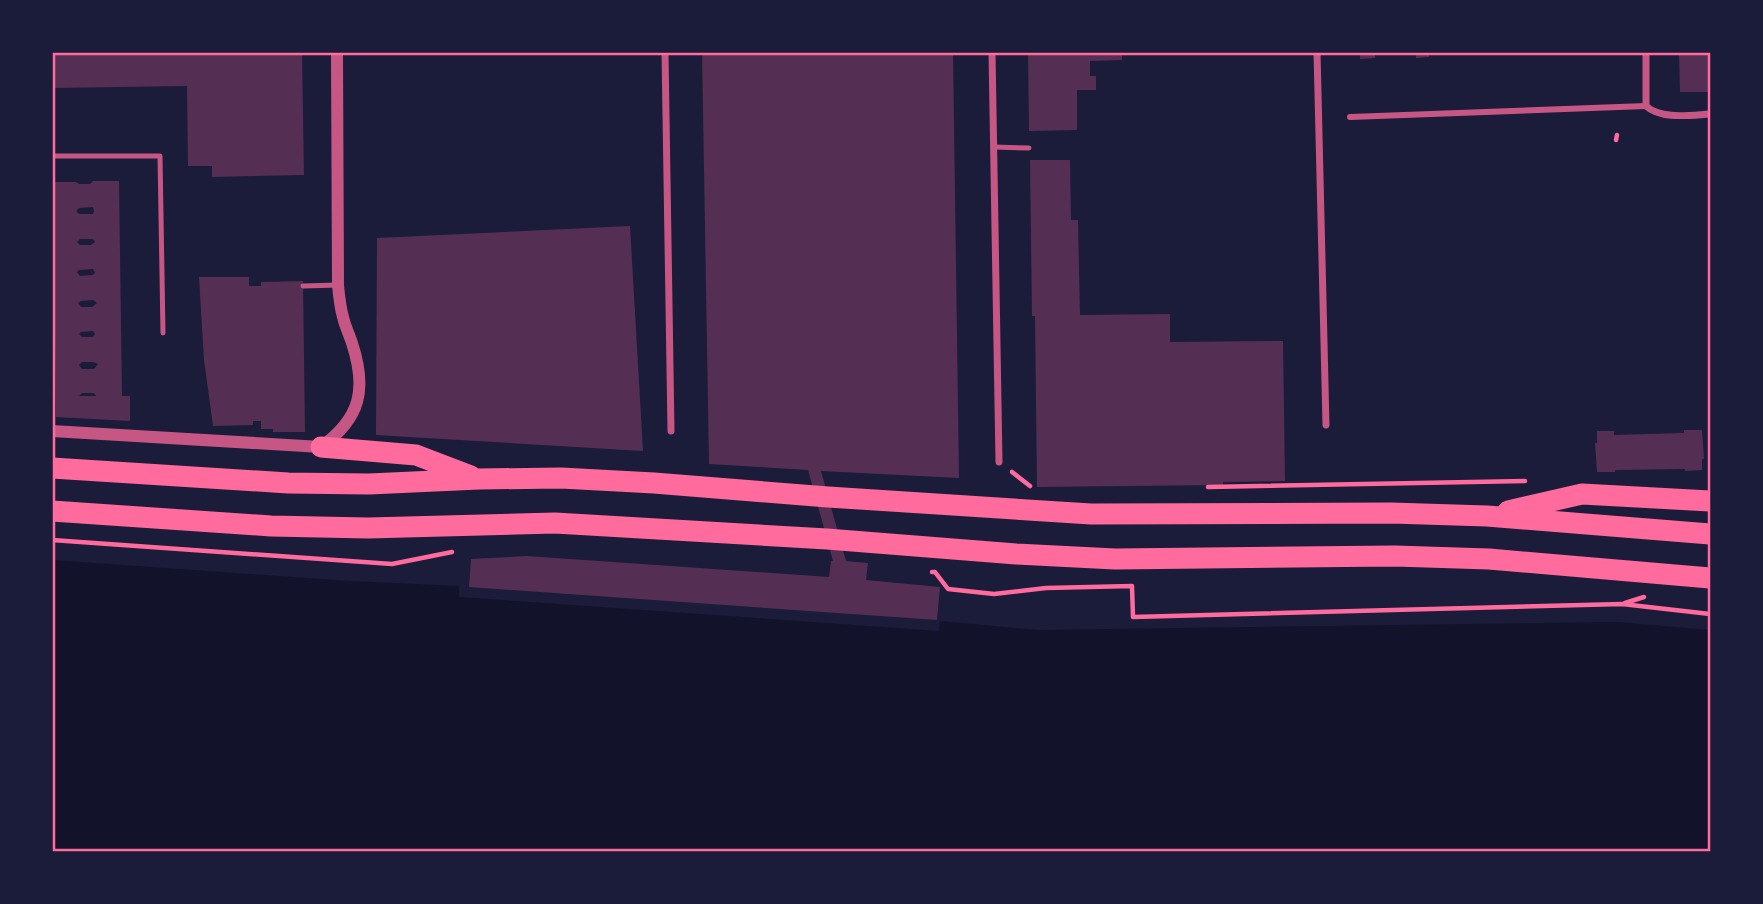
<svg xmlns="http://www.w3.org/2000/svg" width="1763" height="904" viewBox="0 0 1763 904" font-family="Lora,serif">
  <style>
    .water { fill: #12122b }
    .building { fill: #542f53; fill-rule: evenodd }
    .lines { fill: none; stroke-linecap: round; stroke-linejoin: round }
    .path { stroke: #ff6b9d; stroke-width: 4.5 }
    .service { stroke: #c65784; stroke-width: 5 }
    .pedestrian { stroke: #c65784; stroke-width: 6 }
    .minor { stroke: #c65784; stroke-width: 7 }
    .tertiary { stroke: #c65784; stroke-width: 12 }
    .motorway { stroke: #ff6b9d; stroke-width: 21 }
    .neatline { fill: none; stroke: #ff6b9d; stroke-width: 2.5 }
  </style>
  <rect width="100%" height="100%" fill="#1b1b3a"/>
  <polygon class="water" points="52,560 350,581 459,586 459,597 939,631 940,621 1037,630 1616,622 1710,630 1710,851 53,851"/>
  <g class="building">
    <polygon points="52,52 302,52 304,175 212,177 212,166 188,166 187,86 52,88"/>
    <polygon points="702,52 953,52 959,478 821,471 846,561 868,563 866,580 940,587 937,620 469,587 471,559 527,556 829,577 831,561 833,561 808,470 709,464"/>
    <polygon points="1028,52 1122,52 1122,60 1090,61 1090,76 1096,76 1096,90 1077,90 1077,130 1029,131"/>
    <polygon points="1360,52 1375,52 1375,58 1360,59"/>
    <polygon points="1416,52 1429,52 1429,57 1416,58"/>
    <polygon points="1679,52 1710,52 1710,92 1680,92"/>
    <polygon points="1030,160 1070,160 1071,220 1078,220 1080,315 1170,314 1170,342 1283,341 1285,481 1223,482 1223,485 1037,487 1035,316 1032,316"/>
    <path d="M 93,181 L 119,181 L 122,396 L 130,396 L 130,421 L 56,417 L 53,182 L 76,182 L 79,184 L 90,184 ZM 93,207 L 94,211 L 93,214 L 79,214 L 76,211 L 79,208 ZM 80,239 L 93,239 L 95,242 L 91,245 L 80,245 L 77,242 ZM 93,269 L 95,273 L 93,275 L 80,276 L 77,272 L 79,270 ZM 93,300 L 97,303 L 92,307 L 81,307 L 78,303 L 81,301 ZM 93,331 L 95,334 L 93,337 L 82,337 L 79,334 L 81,332 ZM 82,362 L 93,362 L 98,364 L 94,369 L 82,369 L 79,365 ZM 82,393 L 94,393 L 96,396 L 79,396 Z"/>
    <polygon points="630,226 643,451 376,435 377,238"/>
    <polygon points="199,277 249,277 249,286 261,286 261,282 303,281 305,432 273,432 273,429 261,429 261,421 253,421 253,425 213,426 204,360"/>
    <polygon points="1684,430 1702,430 1704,459 1702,459 1702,470 1685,471 1685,469 1615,470 1615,472 1597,472 1595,443 1597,443 1597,431 1614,431 1614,435 1684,433"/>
  </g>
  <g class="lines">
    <g class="path">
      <polyline points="1616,140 1617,135"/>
      <polyline points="1012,472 1030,486"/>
      <polyline points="1208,487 1525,481"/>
      <polyline points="52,540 392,564 452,552"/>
      <polyline points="932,572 935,572 948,589 994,594 1046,588 1132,586 1133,617 1622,604 1710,614"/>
      <polyline points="1625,603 1644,597"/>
    </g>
    <g class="service">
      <polyline points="994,147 1029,148"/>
      <polyline points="52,156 160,156 163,333"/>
      <polyline points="303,286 338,285"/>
    </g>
    <polyline class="pedestrian" points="1350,117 1646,106"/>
    <g class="minor">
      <polyline points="665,52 671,431"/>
      <polyline points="992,52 999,462"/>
      <polyline points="1317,52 1326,425"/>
      <path d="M 1646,52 L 1646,106 C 1661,120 1691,115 1710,114"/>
    </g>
    <path class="tertiary" d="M 52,431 L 321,447 C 361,418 367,389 352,343 C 349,334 345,326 343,317 C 340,307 339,296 338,285 L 337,52"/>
    <g class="motorway">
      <polyline points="321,447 416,455 471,476"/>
      <polyline points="52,468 288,483 369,484 479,479 561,478 654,483 828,497 1091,514 1391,513 1487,516 1710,534"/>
      <polyline points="52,511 271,526 368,528 555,523 827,539 1016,554 1115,559 1395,556 1489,559 1710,578"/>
      <polyline points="1508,511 1582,494 1710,501"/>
    </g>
  </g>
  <rect width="1763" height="904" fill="none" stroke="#1b1b3a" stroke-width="108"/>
  <rect x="54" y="54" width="1655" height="796" class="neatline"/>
</svg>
